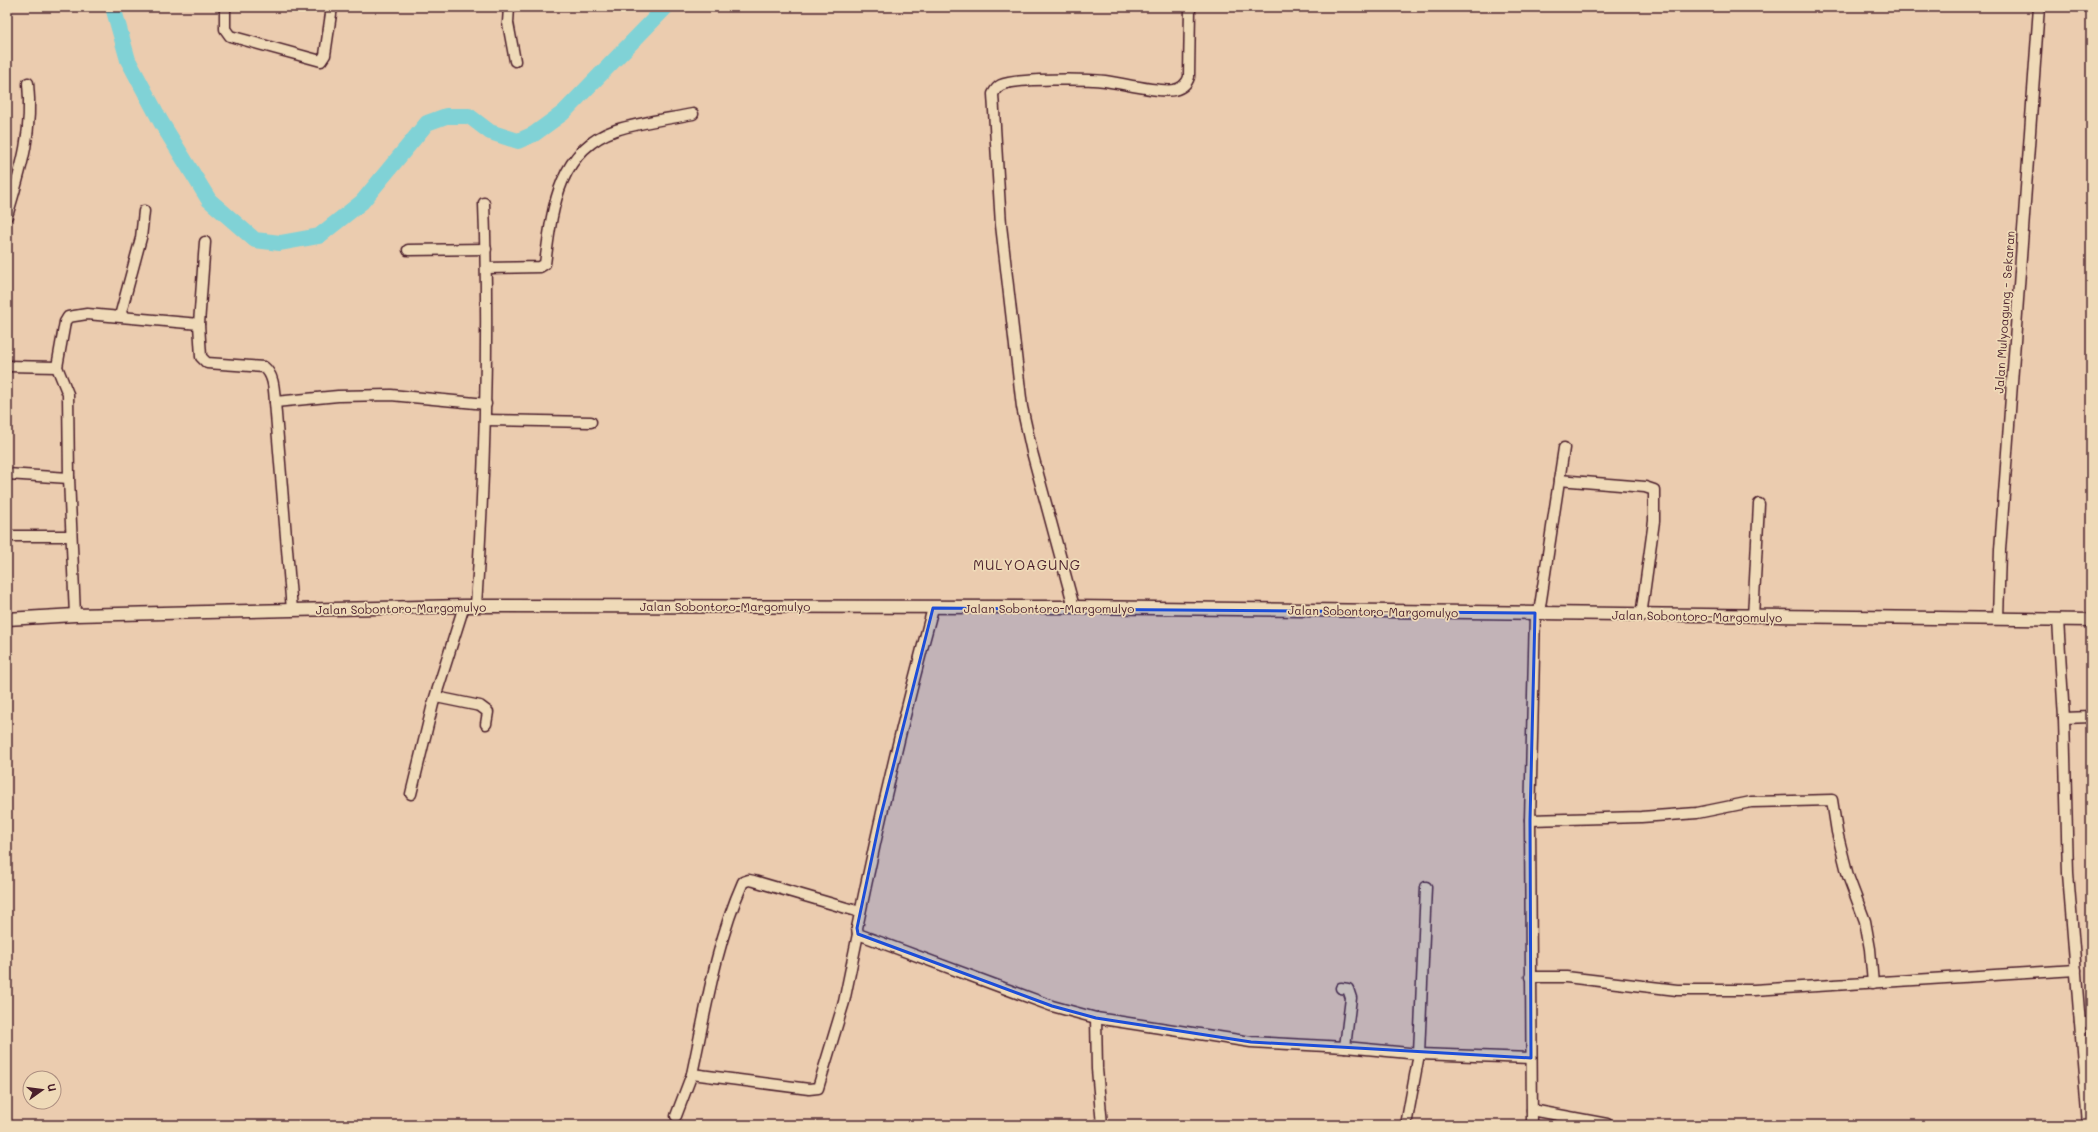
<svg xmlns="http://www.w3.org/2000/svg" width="2098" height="1132" viewBox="0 0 2098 1132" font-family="Mali,sans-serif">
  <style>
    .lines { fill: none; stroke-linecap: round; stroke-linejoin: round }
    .river { stroke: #80d2d6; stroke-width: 16 }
    .minor-casing { stroke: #4a1f2b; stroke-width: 13 }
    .tertiary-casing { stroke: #4a1f2b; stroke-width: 15 }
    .minor { stroke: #efdab8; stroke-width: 10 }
    .tertiary { stroke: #efdab8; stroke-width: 12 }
    .marked { fill: #1d4ed8; fill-opacity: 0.2; stroke: #1d4ed8; stroke-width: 3; stroke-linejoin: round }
    .labels { text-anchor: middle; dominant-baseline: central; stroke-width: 3.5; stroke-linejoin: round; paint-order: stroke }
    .street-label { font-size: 12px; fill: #4a1f2b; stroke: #efdab8 }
    .quarter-label { font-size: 14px; letter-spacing: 1px; fill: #4a1f2b; stroke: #efdab8 }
  </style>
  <rect width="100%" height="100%" fill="#ebccaf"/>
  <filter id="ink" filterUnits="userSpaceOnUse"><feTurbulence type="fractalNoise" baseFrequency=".025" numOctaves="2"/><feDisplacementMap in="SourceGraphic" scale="8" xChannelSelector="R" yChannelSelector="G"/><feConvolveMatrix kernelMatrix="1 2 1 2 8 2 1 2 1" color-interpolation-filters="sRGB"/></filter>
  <g filter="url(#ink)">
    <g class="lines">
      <polyline class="river" points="113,7 128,60 161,122 209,200 255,240 280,243 319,236 362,202 427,123 446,116 469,116 490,132 518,141 534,134 563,113 666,7"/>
      <g class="minor-casing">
        <g id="minor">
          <polyline points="225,7 225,29 230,36 321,61 325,55 332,7"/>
          <polyline points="509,7 508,23 515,61"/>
          <path d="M 7,216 C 21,169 33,132 28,83"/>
          <path d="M 205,242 L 199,324 L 201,357 L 207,363 L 264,367 C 274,375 274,390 275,402 L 292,610"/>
          <polyline points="408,250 486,249"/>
          <path d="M 487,268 L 540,267 L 545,264 C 552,211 557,150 616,130 C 641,122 668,119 693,114"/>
          <polyline points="120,316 141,238 144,211"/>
          <polyline points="7,366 57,367"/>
          <polyline points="275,402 338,396 391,395 486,404"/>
          <polyline points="485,420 591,422"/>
          <polyline points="7,474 69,478"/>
          <polyline points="1559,480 1645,487 1654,490 1654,521 1641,616"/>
          <polyline points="7,536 71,536"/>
          <path d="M 476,606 C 485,472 489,338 484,203"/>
          <path d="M 1074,607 L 1032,452 L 1022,407 L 1001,225 L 993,94 C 995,90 997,87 1001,85 C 1015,78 1087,79 1105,81 C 1121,83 1160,93 1174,90 C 1182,88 1187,84 1189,77 L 1190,7"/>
          <path d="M 933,608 C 904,714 879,821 857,928 L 858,934 L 1052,1006 L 1096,1018 L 1251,1042 L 1345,1047 L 1419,1054 L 1531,1058"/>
          <polyline points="1539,613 1564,448"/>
          <polyline points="75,615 69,478 68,394 57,367 65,322 68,317 87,314 199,324"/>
          <polyline points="1753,617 1759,504"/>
          <polyline points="1998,619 2000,550 2039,7"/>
          <polyline points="2058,620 2064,718 2068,873 2088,1125"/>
          <polyline points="436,697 480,706 488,712 486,724"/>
          <polyline points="2064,718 2091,717"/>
          <polyline points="411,794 433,704 464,606"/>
          <polyline points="1530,820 1641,817 1697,813 1751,802 1832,800 1837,832 1848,876 1865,921 1870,949 1873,983"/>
          <path d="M 858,934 L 844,1002 L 818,1088 L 809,1089 L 692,1074 C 706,1009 716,943 743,882 L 749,880 L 754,881 L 860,912"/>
          <polyline points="1530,977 1566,977 1677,990 1754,990 2076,970"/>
          <polyline points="1341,988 1348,989 1351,998 1345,1047"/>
          <polyline points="1096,1018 1097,1069 1102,1125"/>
          <polyline points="2080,1023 2091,1023"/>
          <polyline points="1532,1110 1607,1124"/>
          <polyline points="676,1116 692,1074"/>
          <polyline points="1406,1125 1419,1054 1426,887"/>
          <polyline points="1532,1125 1530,820 1535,613"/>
        </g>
      </g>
      <g class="tertiary-casing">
        <polyline id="tertiary" points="7,619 75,615 464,606 1074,607 2091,620"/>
      </g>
      <use href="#minor" class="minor"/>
      <use href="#tertiary" class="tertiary"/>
    </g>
  </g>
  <path class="marked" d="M 933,608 L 1535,613 L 1530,820 L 1531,1058 L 1251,1042 L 1096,1018 L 1052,1006 L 858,934 L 857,928 L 880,819 Z"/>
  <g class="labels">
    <g class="street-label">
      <text transform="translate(2004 312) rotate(-86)">Jalan Mulyoagung - Sekaran</text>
      <text x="725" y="606">Jalan Sobontoro-Margomulyo</text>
      <text transform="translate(401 608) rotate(-1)">Jalan Sobontoro-Margomulyo</text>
      <text x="1049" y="608">Jalan Sobontoro-Margomulyo</text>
      <text transform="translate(1373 611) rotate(1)">Jalan Sobontoro-Margomulyo</text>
      <text transform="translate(1697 616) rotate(1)">Jalan Sobontoro-Margomulyo</text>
    </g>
    <g class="quarter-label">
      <text x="1027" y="564">MULYOAGUNG</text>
    </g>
  </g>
  <rect width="2098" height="1132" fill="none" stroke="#efdab8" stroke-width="24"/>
  <rect x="12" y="12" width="2074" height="1108" fill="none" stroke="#4a1f2b" stroke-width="1.5" filter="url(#ink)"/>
  <g transform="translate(42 1090) rotate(76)"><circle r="19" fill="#efdab8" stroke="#ad8f80"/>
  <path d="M0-3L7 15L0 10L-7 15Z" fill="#4a1f2b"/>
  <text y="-6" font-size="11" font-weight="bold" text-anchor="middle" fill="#4a1f2b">U</text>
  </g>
</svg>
